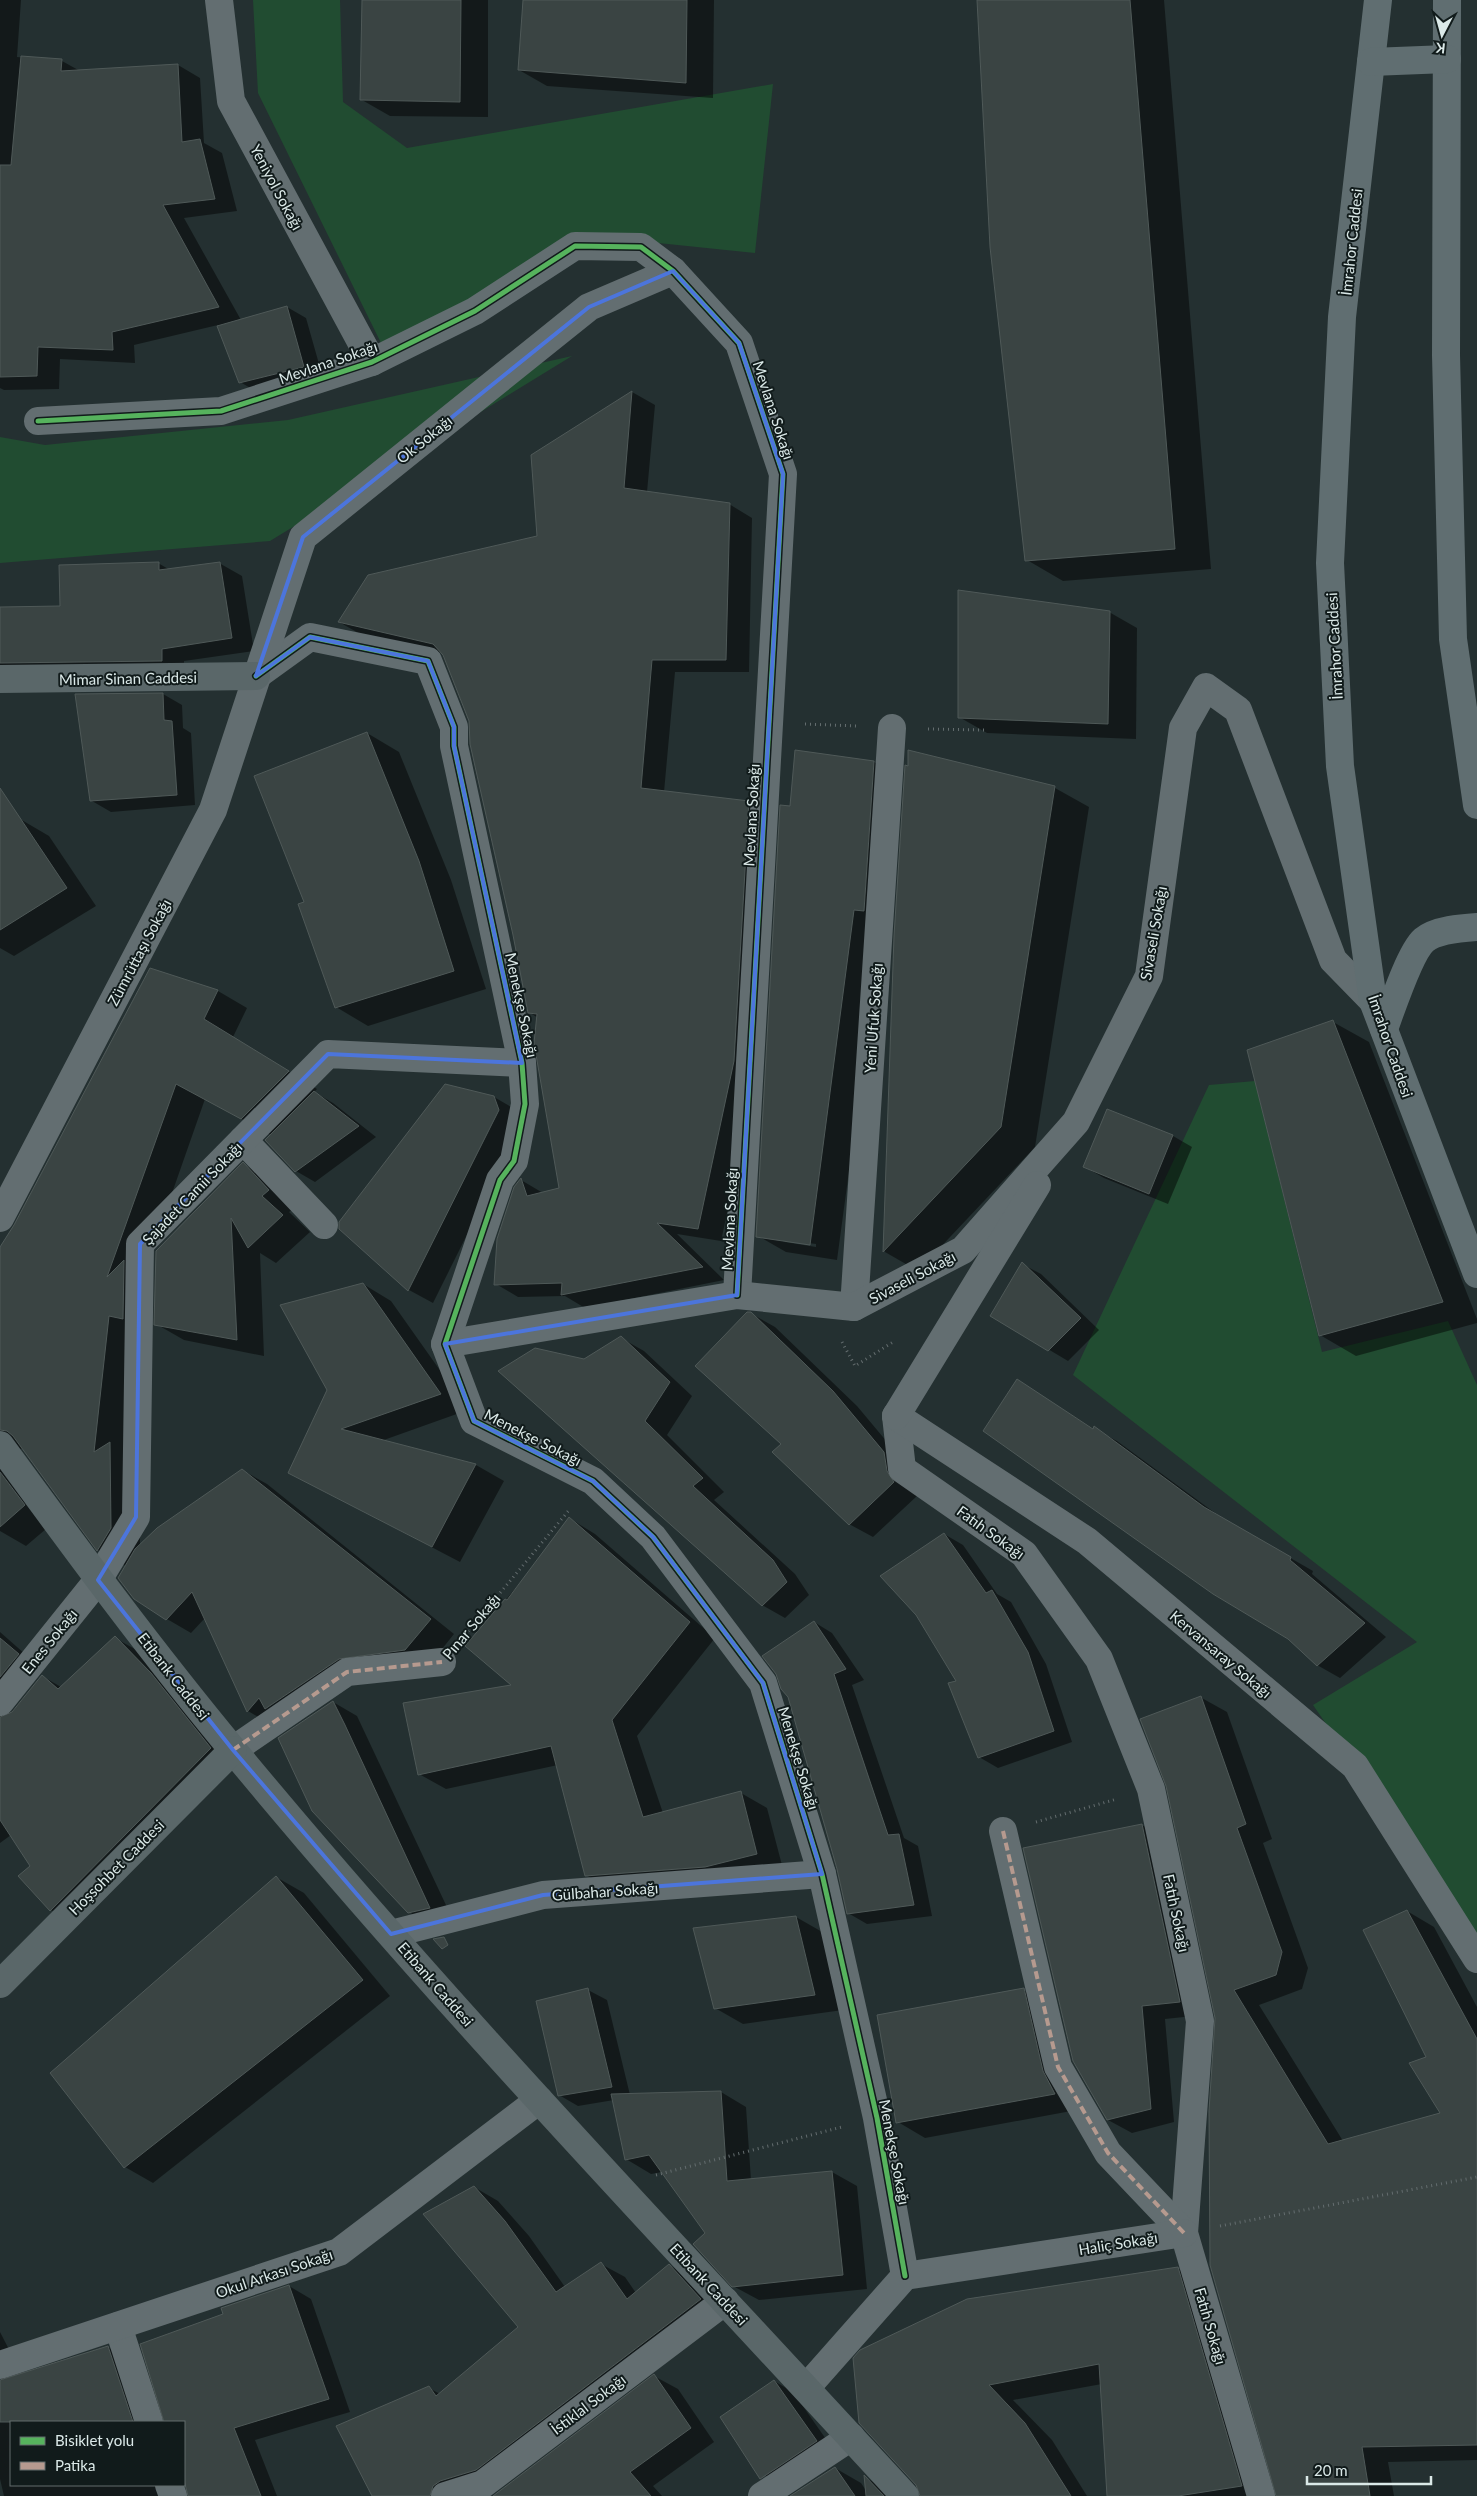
<svg xmlns="http://www.w3.org/2000/svg" width="1477" height="2496" viewBox="0 0 1477 2496" font-family="Lato,sans-serif">
  <style>
    .green { fill: #214c31 }
    .shadow { fill: #0007; fill-rule: evenodd }
    .building { fill: #3a4443; stroke: #4f5958 }
    .lines { fill: none; stroke-linecap: round; stroke-linejoin: round }
    .path { stroke: #646d6f; stroke-width: 3; stroke-dasharray: 1 4; stroke-linecap: butt }
    .street { stroke: #636e71; stroke-width: 28 }
    .secondary { stroke: #5a6769; stroke-width: 28 }
    .primary { stroke: #606e71; stroke-width: 28 }
    .quiet { stroke: #b69a8f; stroke-width: 4; stroke-dasharray: 8 4; stroke-linecap: butt }
    .cycleway-casing { stroke: #111b1b; stroke-width: 8 }
    .cycleway { stroke: #56b35d; stroke-width: 5 }
    .marked { fill: none; stroke: #4c75dc; stroke-width: 4; stroke-linejoin: round }
    .labels { text-anchor: middle; dominant-baseline: central; stroke-width: 4; stroke-linejoin: round; paint-order: stroke }
    .street-label { font-size: 15px; fill: #dbe9e8; stroke: #111b1b }
  </style>
  <rect width="100%" height="100%" fill="#243031"/>
  <g class="green">
    <polygon points="253,0 340,0 343,102 407,148 773,84 755,253 600,237 381,343 258,93"/>
    <polygon points="572,356 270,541 0,563 0,437 45,445 288,420"/>
    <polygon points="1255,1081 1322,1352 1448,1321 1477,1385 1477,1942 1313,1705 1417,1642 1073,1375 1209,1085"/>
  </g>
  <g class="shadow">
    <polygon points="0,0 21,0 17,57 62,61 80,71 178,65 200,78 204,143 222,153 237,211 184,218 241,320 287,307 306,318 323,378 259,393 240,382 218,325 134,345 135,363 60,359 59,389 4,390 0,388"/>
    <polygon points="363,0 488,0 488,117 390,116 362,100"/>
    <polygon points="524,0 714,0 713,98 547,86 519,70"/>
    <polygon points="978,0 1164,0 1211,569 1063,581 1027,560"/>
    <polygon points="632,392 655,405 647,492 729,504 752,518 749,672 675,672 664,792 749,802 771,815 757,1075 721,1241 677,1234 724,1280 585,1308 565,1296 518,1297 496,1284 521,1180 543,1193 560,1189 538,1018 529,1012 470,721 442,653 362,635 339,622 539,537 532,455"/>
    <polygon points="158,563 170,570 219,563 242,576 254,651 184,661 184,674 0,685 0,608 61,607"/>
    <polygon points="1109,612 1137,628 1136,739 987,733 959,717"/>
    <polygon points="163,694 182,705 183,728 191,733 195,805 111,812 92,801"/>
    <polygon points="367,733 399,752 451,880 486,989 368,1026 336,1007 305,903"/>
    <polygon points="910,752 1055,788 1089,807 1035,1147 918,1271 885,1252 895,936"/>
    <path d="M 874,762 L 902,778 L 837,1260 L 786,1252 L 758,1236 L 791,807 ZM 785,1240 L 816,1244 L 816,1247 L 785,1242 Z"/>
    <polygon points="20,819 49,836 96,906 14,956 0,948 0,829"/>
    <polygon points="150,969 218,991 247,1008 233,1037 317,1089 314,1092 333,1103 376,1137 315,1182 296,1171 271,1135 205,1099 144,1273 139,1460 140,1546 242,1470 267,1484 454,1634 430,1664 363,1672 272,1725 248,1711 205,1618 191,1633 167,1619 126,1566 98,1550 23,1448 20,1449 53,1523 26,1546 0,1531 0,1252"/>
    <polygon points="1333,1022 1369,1042 1477,1319 1477,1323 1356,1356 1320,1335"/>
    <polygon points="494,1097 518,1111 522,1124 433,1303 409,1290 340,1229"/>
    <polygon points="1108,1110 1173,1136 1192,1147 1168,1204 1104,1178 1085,1167"/>
    <polygon points="243,1164 271,1180 296,1207 289,1212 310,1232 276,1263 260,1253 264,1356 184,1340 156,1324"/>
    <polygon points="1022,1264 1041,1274 1099,1330 1068,1361 991,1315"/>
    <polygon points="363,1284 391,1301 468,1410 381,1441 476,1465 504,1481 460,1562 290,1473 329,1390"/>
    <polygon points="750,1313 775,1327 857,1406 908,1467 910,1486 917,1496 873,1537 849,1524 783,1444"/>
    <polygon points="621,1338 644,1351 692,1396 667,1435 724,1492 714,1500 795,1574 809,1595 785,1618 762,1605 584,1360"/>
    <polygon points="1017,1381 1094,1429 1117,1441 1226,1521 1313,1571 1312,1574 1386,1637 1340,1678 1317,1665"/>
    <polygon points="569,1518 595,1534 715,1638 637,1736 663,1813 741,1793 767,1808 783,1869 612,1891 586,1875 558,1765 446,1789 419,1774 514,1686 466,1646 527,1575"/>
    <polygon points="944,1534 963,1545 997,1594 1011,1602 1046,1664 1072,1742 998,1768 979,1757"/>
    <polygon points="814,1622 832,1633 864,1680 852,1685 904,1838 918,1846 932,1916 867,1924 848,1913"/>
    <polygon points="0,1632 42,1669 12,1707 8,1716 42,1676 61,1687 115,1638 140,1652 235,1763 76,1924 51,1910 20,1876 31,1866 11,1835 0,1843"/>
    <polygon points="1200,1697 1227,1712 1272,1839 1263,1843 1308,1968 1302,1989 1259,2005 1343,2141 1442,2113 1427,2058 1407,1911 1434,1927 1477,2007 1477,2460 1388,2462 1394,2496 1277,2496 1217,2018"/>
    <polygon points="333,1702 357,1716 454,1922 434,1927 409,1912"/>
    <polygon points="1142,1825 1165,1838 1203,2015 1165,2019 1174,2122 1132,2133 1108,2120"/>
    <polygon points="276,1877 304,1893 390,1996 153,2183 125,2167"/>
    <polygon points="796,1917 824,1933 843,2010 743,2024 715,2008"/>
    <polygon points="588,1990 607,2000 630,2095 721,2092 746,2107 751,2180 832,2172 857,2186 867,2289 759,2300 733,2286 707,2233 662,2172 651,2174 626,2159 614,2100 578,2106 559,2095"/>
    <polygon points="1023,1990 1051,2006 1082,2109 925,2138 898,2122"/>
    <polygon points="474,2187 498,2201 529,2236 565,2287 601,2264 625,2277 636,2293 669,2265 693,2279 724,2313 462,2496 373,2496 429,2388 440,2394 520,2328"/>
    <polygon points="1177,2268 1204,2283 1266,2496 1108,2496 1102,2384 1013,2400 1052,2440 1087,2496 921,2496 918,2485 860,2423"/>
    <polygon points="289,2286 311,2299 350,2412 255,2440 277,2496 189,2496 185,2483 184,2484 184,2422 165,2422 165,2417 224,2315"/>
    <polygon points="0,2332 16,2363 6,2374 7,2381 108,2347 130,2360 150,2422 11,2422 11,2485 182,2485 175,2496 4,2496 0,2479"/>
    <polygon points="654,2376 678,2389 714,2442 653,2486 662,2496 495,2496"/>
    <polygon points="774,2381 793,2392 835,2452 784,2486 756,2470"/>
    <polygon points="835,2468 861,2483 867,2492 865,2477 895,2496 793,2496"/>
  </g>
  <g class="building">
    <polygon points="362,0 461,0 460,102 360,100"/>
    <polygon points="523,0 687,0 686,83 518,70"/>
    <polygon points="977,0 1130,0 1175,549 1025,561 990,247"/>
    <polygon points="21,56 62,59 61,71 178,64 182,142 200,139 215,199 163,205 219,307 112,332 113,350 38,347 37,376 0,377 0,165 11,165"/>
    <polygon points="287,306 304,367 239,383 217,326"/>
    <polygon points="632,391 624,488 730,503 726,660 652,660 641,788 749,801 734,1061 698,1229 657,1223 703,1267 561,1295 562,1283 494,1285 497,1239 514,1187 521,1178 527,1196 559,1188 534,1043 537,1014 528,1013 513,935 470,744 469,721 443,655 433,644 338,622 368,575 537,536 531,455"/>
    <polygon points="159,562 159,570 220,562 232,638 162,649 162,661 0,663 0,607 60,606 59,565"/>
    <polygon points="958,590 1110,611 1108,724 958,718"/>
    <polygon points="163,693 164,720 172,721 177,795 90,801 75,694"/>
    <polygon points="367,732 419,861 454,971 335,1008 298,904 304,902 254,776"/>
    <polygon points="795,750 874,761 864,911 854,910 810,1245 756,1237 780,805 790,806"/>
    <polygon points="908,750 1055,786 1001,1127 883,1252 894,936 905,765 908,766"/>
    <polygon points="0,788 67,888 0,930"/>
    <polygon points="150,968 218,990 204,1019 289,1071 241,1119 176,1084 107,1277 124,1260 123,1319 109,1316 94,1452 110,1442 111,1528 97,1551 13,1436 7,1431 0,1430 0,1247 14,1225"/>
    <polygon points="1333,1020 1443,1302 1319,1336 1247,1050"/>
    <polygon points="445,1084 494,1096 499,1110 408,1291 339,1229 339,1222"/>
    <polygon points="314,1091 359,1126 295,1172 265,1140"/>
    <polygon points="1107,1109 1173,1135 1149,1194 1083,1167"/>
    <polygon points="243,1162 269,1190 262,1196 283,1215 248,1248 231,1218 237,1340 154,1325 156,1251"/>
    <polygon points="1022,1262 1081,1318 1048,1351 990,1316"/>
    <polygon points="363,1283 441,1394 341,1429 476,1464 432,1547 288,1473 327,1390 280,1305"/>
    <polygon points="747,1312 751,1312 833,1391 884,1452 887,1471 894,1482 849,1525 772,1452 781,1444 695,1366"/>
    <polygon points="621,1336 670,1382 645,1421 703,1478 693,1486 773,1560 787,1582 762,1606 498,1371 535,1348 584,1359"/>
    <polygon points="1017,1379 1093,1429 1094,1426 1204,1507 1291,1557 1290,1560 1365,1623 1317,1666 1288,1639 1213,1594 983,1431"/>
    <polygon points="242,1469 431,1619 405,1650 339,1659 265,1709 259,1698 247,1712 192,1592 166,1620 134,1599 118,1578 135,1549 157,1528"/>
    <polygon points="0,1472 25,1505 0,1527"/>
    <polygon points="569,1517 690,1622 612,1720 643,1817 741,1791 757,1854 705,1867 585,1876 551,1746 418,1775 403,1703 511,1685 465,1646 505,1599 507,1600"/>
    <polygon points="944,1533 986,1593 992,1590 1028,1652 1054,1731 978,1758 948,1683 956,1681 916,1615 880,1576"/>
    <polygon points="814,1621 846,1669 834,1674 888,1835 899,1834 914,1905 847,1914 837,1869 788,1697 781,1689 776,1674 762,1656"/>
    <polygon points="115,1636 151,1673 211,1748 50,1911 18,1876 30,1866 0,1820 0,1717 12,1712 42,1675 58,1689"/>
    <polygon points="0,1638 19,1654 0,1677"/>
    <polygon points="1201,1696 1246,1824 1237,1828 1282,1952 1276,1975 1234,1990 1328,2144 1440,2113 1409,2063 1426,2057 1363,1930 1407,1910 1477,2039 1477,2445 1362,2447 1370,2496 1276,2496 1210,2265 1209,2111 1215,2018 1166,1786 1140,1719"/>
    <polygon points="333,1701 345,1725 430,1908 408,1913 312,1811 278,1738"/>
    <polygon points="1142,1824 1180,2002 1142,2006 1151,2109 1107,2120 1073,2061 1023,1848"/>
    <polygon points="276,1876 363,1980 124,2168 50,2073"/>
    <polygon points="796,1916 815,1995 714,2009 693,1928"/>
    <polygon points="444,1937 448,1945 442,1949 433,1939"/>
    <polygon points="588,1988 612,2087 558,2096 536,2001"/>
    <polygon points="1024,1988 1043,2071 1055,2094 896,2123 877,2015"/>
    <polygon points="721,2091 727,2181 832,2171 843,2275 732,2287 693,2244 705,2233 649,2155 625,2160 611,2094"/>
    <polygon points="474,2186 505,2221 556,2292 601,2262 627,2299 669,2264 701,2299 476,2470 440,2481 433,2486 430,2496 372,2496 336,2426 429,2386 436,2396 518,2327 423,2214"/>
    <polygon points="1178,2267 1242,2486 1178,2496 1107,2496 1099,2364 989,2385 1025,2423 1071,2496 920,2496 916,2485 859,2423 853,2358 860,2350 967,2299"/>
    <polygon points="289,2285 329,2399 234,2428 261,2496 188,2496 184,2480 184,2422 164,2422 140,2344 223,2314 221,2308"/>
    <polygon points="108,2346 133,2422 0,2422 0,2380"/>
    <polygon points="654,2374 691,2428 630,2472 651,2496 493,2496"/>
    <polygon points="774,2380 817,2441 760,2479 720,2417"/>
    <polygon points="835,2467 855,2496 790,2496"/>
    <polygon points="864,2475 884,2496 866,2496"/>
  </g>
  <g class="lines">
    <g class="path">
      <polyline points="805,724 856,726"/>
      <polyline points="928,729 984,730"/>
      <polyline points="842,1342 855,1366 893,1342"/>
      <polyline points="465,1635 570,1509"/>
      <polyline points="1036,1822 1117,1799"/>
      <polyline points="656,2175 842,2127"/>
      <polyline points="1220,2226 1477,2177"/>
    </g>
    <g class="street">
      <polyline points="219,0 231,101 372,362"/>
      <polyline points="38,421 221,411 372,362 475,311 575,246 641,247 673,271 739,343 783,474 737,1295"/>
      <polyline points="256,676 310,637 428,661 454,727 454,746 522,1063 525,1104 514,1161 500,1180 445,1344 474,1421 593,1481 653,1537 763,1683 822,1874 877,2118 905,2276"/>
      <polyline points="243,1140 324,1225"/>
      <polyline points="0,1218 213,810 303,537 589,307 673,271"/>
      <polyline points="854,1307 892,728"/>
      <polyline points="445,1344 737,1295 854,1307 963,1250 1076,1122 1149,976 1183,728 1206,687 1238,710 1333,960 1373,1001"/>
      <polyline points="896,1416 902,1469 1024,1554 1099,1659 1151,1789 1200,2021 1184,2233 1261,2496"/>
      <polyline points="896,1416 1087,1541 1355,1766 1477,1959"/>
      <polyline points="896,1416 1037,1185"/>
      <polyline points="0,1702 98,1580 136,1517 140,1244 328,1054 522,1063"/>
      <polyline points="233,1750 347,1672 442,1662"/>
      <polyline points="1003,1831 1058,2067 1108,2153 1184,2233"/>
      <polyline points="391,1934 543,1895 822,1874"/>
      <polyline points="118,2326 149,2422"/>
      <polyline points="0,2365 339,2252 539,2100"/>
      <polyline points="806,2388 905,2276 1184,2233"/>
      <polyline points="169,2485 173,2496"/>
      <polyline points="445,2496 483,2484 725,2301"/>
      <polyline points="762,2496 851,2437"/>
    </g>
    <g class="secondary">
      <polyline points="0,679 256,676"/>
      <path d="M 0,1445 C 75,1548 151,1651 233,1750 C 446,2008 679,2250 905,2496"/>
      <polyline points="0,1984 233,1750"/>
    </g>
    <g class="primary">
      <polyline points="1378,0 1342,317 1330,563 1340,766 1373,1001 1477,1274"/>
      <polyline points="1447,0 1446,355 1453,639 1477,805"/>
      <polyline points="1371,62 1447,59"/>
      <path d="M 1384,1029 C 1391,1010 1410,952 1424,940 C 1436,930 1462,928 1477,927"/>
    </g>
    <g class="quiet">
      <polyline points="233,1750 347,1672 442,1662"/>
      <polyline points="1003,1831 1058,2067 1108,2153 1184,2233"/>
    </g>
    <g class="cycleway-casing">
      <g id="cycleway">
        <polyline points="38,421 221,411 372,362 475,311 575,246 641,247 673,271 739,343 783,474 737,1295"/>
        <polyline points="256,676 310,637 428,661 454,727 454,746 522,1063 525,1104 514,1161 500,1180 445,1344 474,1421 593,1481 653,1537 763,1683 822,1874 877,2118 905,2276"/>
      </g>
    </g>
    <use href="#cycleway" class="cycleway"/>
  </g>
  <path class="marked" d="M 673,271 L 739,343 L 783,474 L 737,1295 L 445,1344 L 474,1421 L 593,1481 L 653,1537 L 763,1683 L 822,1874 L 543,1895 L 391,1934 L 233,1750 L 98,1580 L 136,1517 L 140,1244 L 328,1054 L 522,1063 L 454,746 L 454,727 L 428,661 L 310,637 L 256,676 L 303,537 L 589,307 Z"/>
  <g class="labels">
    <g class="street-label">
      <text transform="translate(277 187) rotate(62)">Yeniyol Sokağı</text>
      <text transform="translate(1351 242) rotate(-84)">İmrahor Caddesi</text>
      <text transform="translate(328 362) rotate(-19)">Mevlana Sokağı</text>
      <text transform="translate(774 410) rotate(72)">Mevlana Sokağı</text>
      <text transform="translate(424 439) rotate(-39)">Ok Sokağı</text>
      <text transform="translate(1334 646) rotate(-93)">İmrahor Caddesi</text>
      <text transform="translate(128 678) rotate(-1)">Mimar Sinan Caddesi</text>
      <text transform="translate(751 815) rotate(-87)">Mevlana Sokağı</text>
      <text transform="translate(1153 933) rotate(-80)">Sivaseli Sokağı</text>
      <text transform="translate(139 952) rotate(-62)">Zümrüttaşı Sokağı</text>
      <text transform="translate(522 1005) rotate(78)">Menekşe Sokağı</text>
      <text transform="translate(873 1018) rotate(-86)">Yeni Ufuk Sokağı</text>
      <text transform="translate(1391 1046) rotate(71)">İmrahor Caddesi</text>
      <text transform="translate(192 1193) rotate(-46)">Şajadet Camii Sokağı</text>
      <text transform="translate(729 1219) rotate(-87)">Mevlana Sokağı</text>
      <text transform="translate(912 1277) rotate(-28)">Sivaseli Sokağı</text>
      <text transform="translate(533 1437) rotate(27)">Menekşe Sokağı</text>
      <text transform="translate(991 1532) rotate(36)">Fatıh Sokağı</text>
      <text transform="translate(471 1626) rotate(-50)">Pınar Sokağı</text>
      <text transform="translate(49 1641) rotate(-51)">Enes Sokağı</text>
      <text transform="translate(1221 1654) rotate(40)">Kervansaray Sokağı</text>
      <text transform="translate(174 1676) rotate(52)">Etibank Caddesi</text>
      <text transform="translate(799 1758) rotate(73)">Menekşe Sokağı</text>
      <text transform="translate(116 1867) rotate(-45)">Hoşsohbet Caddesi</text>
      <text transform="translate(605 1891) rotate(-4)">Gülbahar Sokağı</text>
      <text transform="translate(1177 1913) rotate(78)">Fatıh Sokağı</text>
      <text transform="translate(436 1984) rotate(49)">Etibank Caddesi</text>
      <text transform="translate(895 2152) rotate(79)">Menekşe Sokağı</text>
      <text transform="translate(1118 2243) rotate(-9)">Haliç Sokağı</text>
      <text transform="translate(274 2273) rotate(-19)">Okul Arkası Sokağı</text>
      <text transform="translate(709 2284) rotate(47)">Etibank Caddesi</text>
      <text transform="translate(1211 2326) rotate(74)">Fatıh Sokağı</text>
      <text transform="translate(588 2404) rotate(-37)">İstiklal Sokağı</text>
    </g>
  </g>
  <rect x="10" y="2421" width="175" height="65" fill="#111b1b" stroke="#626d6d"/>
  <rect x="20" y="2437" width="25" height="8" fill="#56b35d" stroke="#626d6d"/>
  <text x="55" y="2446" font-size="15" fill="#dbe9e8">Bisiklet yolu</text>
  <rect x="20" y="2462" width="25" height="8" fill="#b69a8f" stroke="#626d6d"/>
  <text x="55" y="2471" font-size="15" fill="#dbe9e8">Patika</text>
  <g transform="translate(1442 35) rotate(186)" stroke="#111b1b" stroke-width="4" paint-order="stroke">
  <path d="M0-4L9 19L0 12L-9 19Z" fill="#dbe9e8"/>
  <text y="-8" font-size="14" font-weight="bold" text-anchor="middle" fill="#dbe9e8">K</text>
  </g>
  <path d="M1307 2476v8h124v-8" fill="none" stroke="#dbe9e8" stroke-width="2.5"/>
  <text x="1314" y="2476" font-size="15" fill="#dbe9e8" stroke="#111b1b" stroke-width="4" paint-order="stroke">20 m</text>
</svg>
